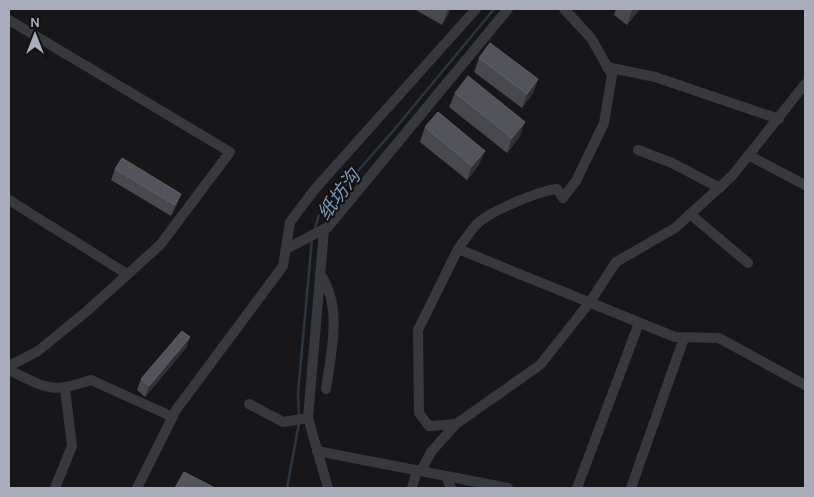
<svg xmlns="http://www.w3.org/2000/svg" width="814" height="497" viewBox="0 0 814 497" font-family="Karla,'Noto Sans SC',sans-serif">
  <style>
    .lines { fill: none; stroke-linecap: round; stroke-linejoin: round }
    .stream { stroke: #2b353f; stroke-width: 2.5 }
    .minor { stroke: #38383f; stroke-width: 10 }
    .wall { fill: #48484f }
    .shaded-wall { fill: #303035 }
    .building { fill: #53535b; stroke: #60616a }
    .labels { text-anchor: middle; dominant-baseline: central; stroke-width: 4.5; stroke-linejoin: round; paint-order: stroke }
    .water-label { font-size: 19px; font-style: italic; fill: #7c98b9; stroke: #121215 }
  </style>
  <rect width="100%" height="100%" fill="#17171a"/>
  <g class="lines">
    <g class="stream">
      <polyline points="314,231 319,215 393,131 494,9"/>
      <polyline points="299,418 298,393 312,239"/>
      <polyline points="287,488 299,423"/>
    </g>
    <g class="minor">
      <polyline points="9,20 230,152 160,245 87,311 38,351 9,366"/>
      <polyline points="607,67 655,77 779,119"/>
      <polyline points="638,150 672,163 720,188"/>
      <polyline points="748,155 805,185"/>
      <polyline points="9,200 127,274"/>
      <polyline points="690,214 748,263"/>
      <polyline points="286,249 328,227 508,9"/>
      <path d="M 458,249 C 464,241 470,231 477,224 C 490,211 539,191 557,189 L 563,198 L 576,181 L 604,123 L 612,75 L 591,38 L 564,9"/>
      <path d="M 320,274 C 343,306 331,353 326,389"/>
      <path d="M 9,370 C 46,388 51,394 91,380 L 173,417"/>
      <polyline points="249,404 283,422 308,418 324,230"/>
      <polyline points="308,418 328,488"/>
      <polyline points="456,424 429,426 419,413 418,330 458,249 675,337 719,338 805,385"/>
      <polyline points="317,451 508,488"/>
      <polyline points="421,471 431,452 456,424 540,365 590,302 616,262 675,228 732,176 805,84"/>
      <polyline points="446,476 451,488"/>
      <polyline points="55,488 72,446 65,389"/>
      <polyline points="137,488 176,410 283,266 290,222 315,189 476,9"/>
      <polyline points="412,488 417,470"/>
      <polyline points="577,488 639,323"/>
      <polyline points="631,488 684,338"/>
    </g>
  </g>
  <g class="wall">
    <polygon points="414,9 451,9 442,25"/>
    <polygon points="616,9 640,9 627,25 614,15"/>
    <polygon points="479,58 538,79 533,93 522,108 474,72"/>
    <polygon points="455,93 520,136 507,153 449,107"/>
    <polygon points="425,127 479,165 467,180 420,142"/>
    <polygon points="115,169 177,205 171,216 111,180"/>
    <polygon points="190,337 186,348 145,397 137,390 141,379"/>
  </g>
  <g class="shaded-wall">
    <polygon points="448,9 451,9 442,25"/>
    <polygon points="634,9 640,9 627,25 632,10"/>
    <polygon points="538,79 533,93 522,108 527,94"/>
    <polygon points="525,122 520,136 507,153 512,138"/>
    <polygon points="485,151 479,165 467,180 472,166"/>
    <polygon points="181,194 177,205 171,216 175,205"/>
    <polygon points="190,337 186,348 145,397 149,386"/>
  </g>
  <g class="building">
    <polygon points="490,43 538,79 527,94 479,58"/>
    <polygon points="468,76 525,122 512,138 455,93"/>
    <polygon points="438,112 485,151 472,166 425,127"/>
    <polygon points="122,158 181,194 175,205 115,169"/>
    <polygon points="182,331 190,337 149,386 141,379"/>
    <polygon points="184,472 215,488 175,488"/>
  </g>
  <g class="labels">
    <g class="water-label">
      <text transform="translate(339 195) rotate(-53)">纸坊沟</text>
    </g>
  </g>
  <rect width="814" height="497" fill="none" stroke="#a8acbb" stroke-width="20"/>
  <g transform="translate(35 35)" stroke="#121215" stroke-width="4" paint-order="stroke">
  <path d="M0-4L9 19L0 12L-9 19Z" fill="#a8acbb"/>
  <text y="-8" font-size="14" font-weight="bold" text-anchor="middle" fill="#a8acbb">N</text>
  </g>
</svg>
